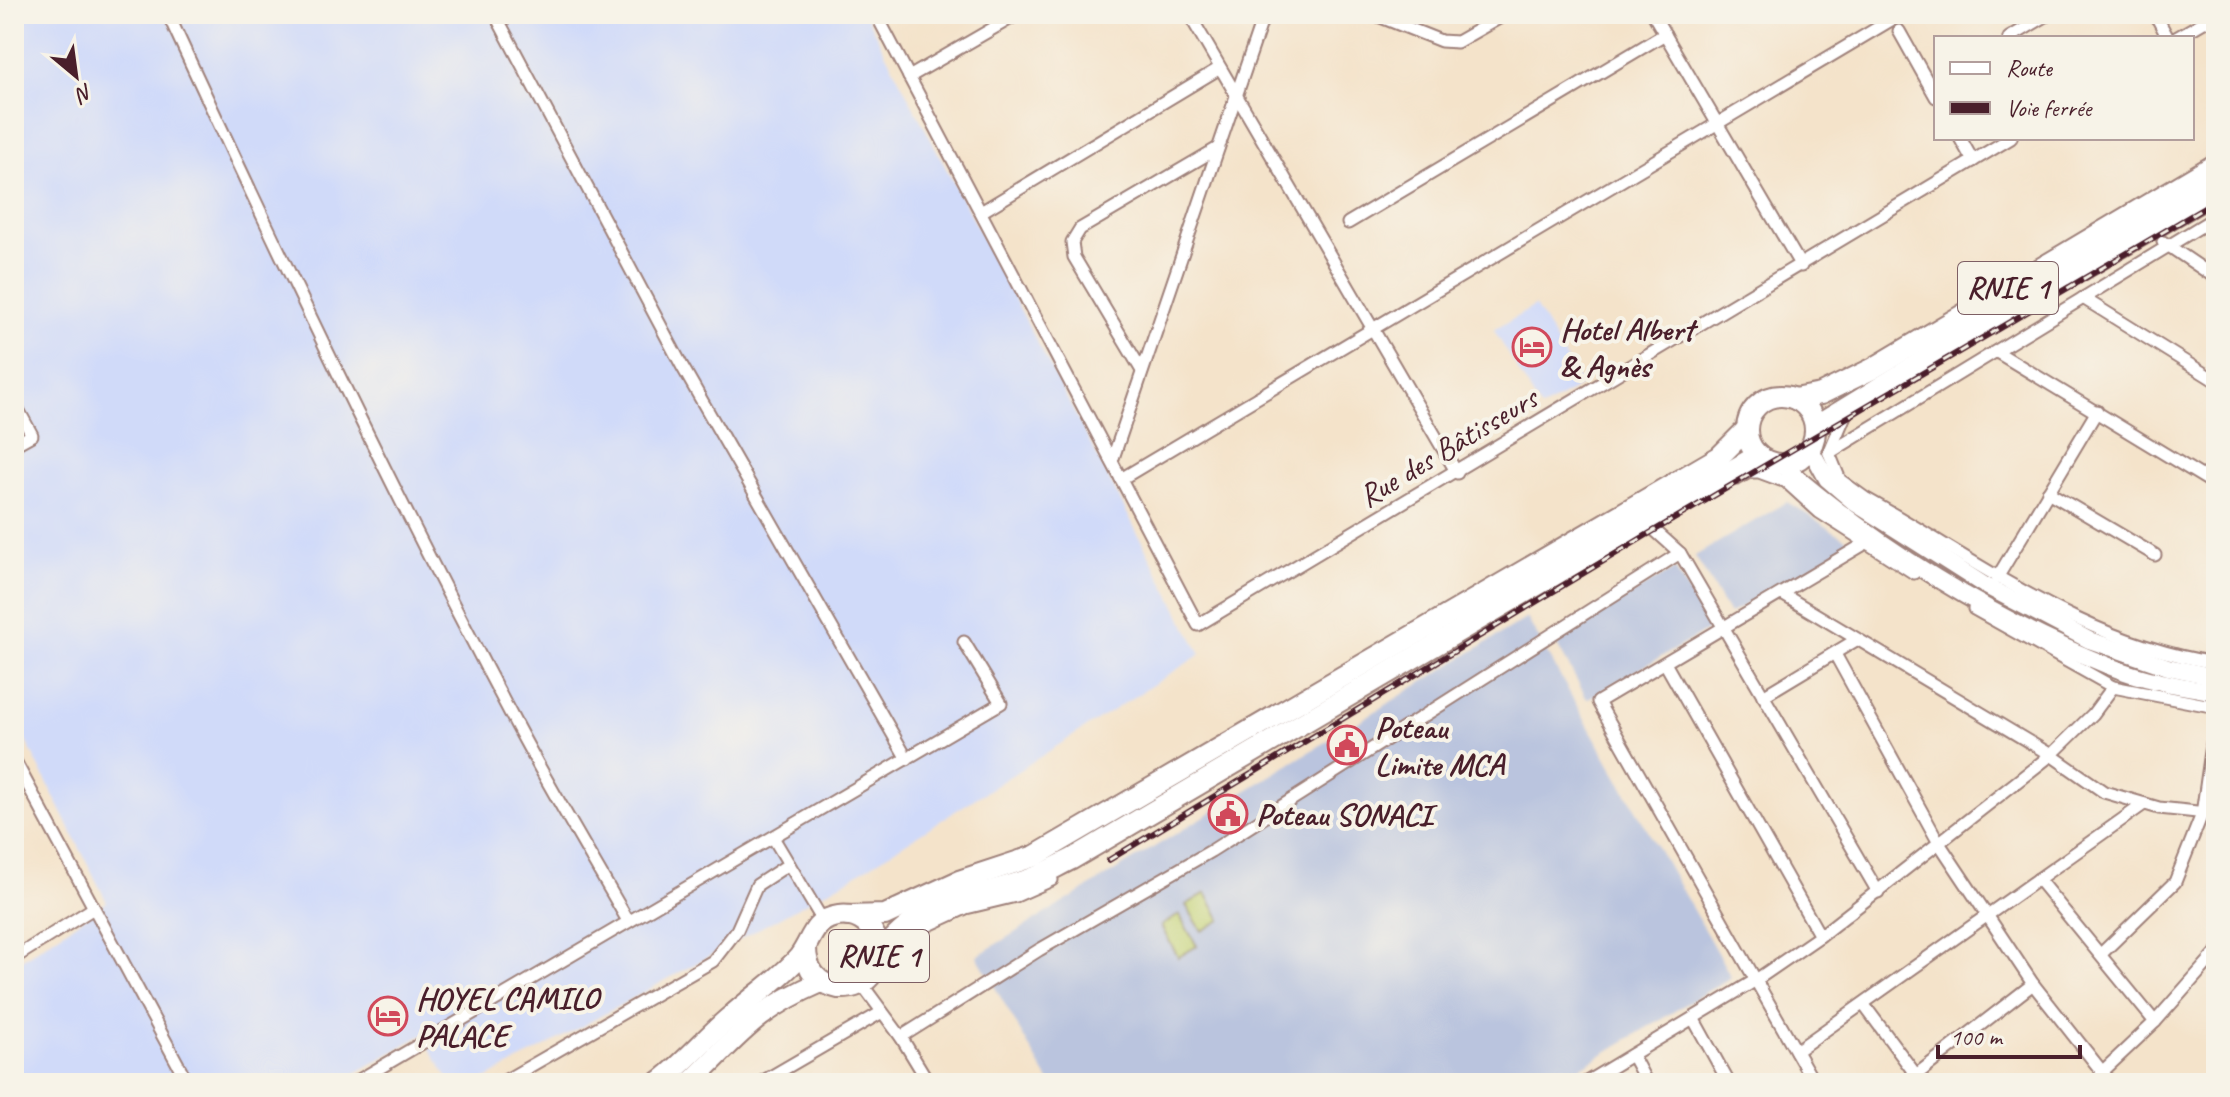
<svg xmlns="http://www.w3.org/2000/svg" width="2230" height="1097" viewBox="0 0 2230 1097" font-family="Caveat,sans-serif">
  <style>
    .built { fill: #d0daf9 }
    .industrial { fill: #bac4de }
    .green { fill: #c2d274; stroke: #867850; stroke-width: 2 }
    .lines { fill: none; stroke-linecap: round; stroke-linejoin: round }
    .stream { stroke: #4ab6c6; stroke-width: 3 }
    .street-casing { stroke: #9f817a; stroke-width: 15 }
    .secondary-casing { stroke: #9f817a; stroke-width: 20 }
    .highway-casing { stroke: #9f817a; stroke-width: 24 }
    .street { stroke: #fff; stroke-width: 11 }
    .secondary { stroke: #fff; stroke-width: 16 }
    .highway { stroke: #fff; stroke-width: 20 }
    .rail-casing { stroke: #4a1f2b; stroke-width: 6 }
    .rail { stroke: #f7f3e8; stroke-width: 3; stroke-dasharray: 9; stroke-linecap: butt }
    .labels { text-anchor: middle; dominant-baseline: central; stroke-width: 8; stroke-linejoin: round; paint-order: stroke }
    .shield { fill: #f7f3e8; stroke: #7e5f64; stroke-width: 2 }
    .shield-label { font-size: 30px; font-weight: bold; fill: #4a1f2b }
    .poi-label { font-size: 32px; font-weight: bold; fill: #4a1f2b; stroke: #f7f3e8; text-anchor: start }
    .street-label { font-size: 32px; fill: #4a1f2b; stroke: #f7f3e8 }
  </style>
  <rect width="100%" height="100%" fill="#f7f3e8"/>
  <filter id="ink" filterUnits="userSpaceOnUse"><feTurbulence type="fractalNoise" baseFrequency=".0125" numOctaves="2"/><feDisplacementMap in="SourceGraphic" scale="16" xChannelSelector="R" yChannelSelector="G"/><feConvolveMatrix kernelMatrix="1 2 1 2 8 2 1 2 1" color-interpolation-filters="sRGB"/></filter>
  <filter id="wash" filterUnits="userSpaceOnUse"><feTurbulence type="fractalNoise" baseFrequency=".006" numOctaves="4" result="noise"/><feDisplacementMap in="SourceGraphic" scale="32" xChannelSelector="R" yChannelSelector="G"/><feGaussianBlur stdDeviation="1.8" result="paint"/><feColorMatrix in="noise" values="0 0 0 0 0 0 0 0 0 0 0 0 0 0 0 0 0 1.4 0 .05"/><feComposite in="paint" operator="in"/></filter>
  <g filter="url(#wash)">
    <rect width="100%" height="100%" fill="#f4e3ca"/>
    <g class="built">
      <polygon points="14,14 865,14 1201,654 849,879 479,1083 451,1083 422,1035 338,1083 14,1083 14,965 107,902 14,717"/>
      <polygon points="1535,306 1582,385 1541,409 1494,330"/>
    </g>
    <g class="industrial">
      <polygon points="1787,502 1848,540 1847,546 1729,614 1695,556"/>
      <polygon points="1675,569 1710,629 1587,699 1553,638"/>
      <polygon points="1527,618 1731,977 1555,1083 1050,1083 977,956"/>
    </g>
    <g class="green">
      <polygon points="1206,893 1221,920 1202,931 1186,905"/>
      <polygon points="1179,915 1197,946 1178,957 1161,926"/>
    </g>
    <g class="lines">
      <polyline class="stream" points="603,1083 623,1071"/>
    </g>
  </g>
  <g filter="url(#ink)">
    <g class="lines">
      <g class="street-casing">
        <g id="street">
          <path d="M 168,14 C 279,254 393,493 517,726 C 552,792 591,856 628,921"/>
          <polyline points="495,14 682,366 907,759"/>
          <polyline points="876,14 1198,625 2011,138"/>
          <polyline points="1189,14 1457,473"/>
          <polyline points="1373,14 1441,41 1457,42 1506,14"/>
          <polyline points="1653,14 1801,266"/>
          <polyline points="2155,14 2168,38"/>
          <polyline points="1899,31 1936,97"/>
          <polyline points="2009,38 2049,14"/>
          <polyline points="2176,38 2216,15"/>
          <polyline points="909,77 1018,14"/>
          <polyline points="1960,138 1973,161"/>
          <polyline points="981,212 1220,68"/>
          <polyline points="1348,223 1665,34"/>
          <polyline points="2163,242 2216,278"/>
          <polyline points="2072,281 2216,197"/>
          <polyline points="2083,298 2216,381"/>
          <polyline points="1997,352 2216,485"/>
          <polyline points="1142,371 1074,257 1072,242 1080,229 1218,148"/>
          <polyline points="14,402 32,435 14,445"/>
          <path d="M 1846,413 L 1829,453 L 1840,480 L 1865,498 C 1980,562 2083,643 2216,663"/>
          <polyline points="1829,453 2216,217"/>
          <polyline points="1112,461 1264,14"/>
          <polyline points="1121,479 1901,14"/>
          <polyline points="1737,479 1749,472 1759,472 1786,482 1819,512 1914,573"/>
          <polyline points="2048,492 2155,555"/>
          <polyline points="1651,527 1680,553 1878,892"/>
          <polyline points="1997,578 2097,411"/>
          <polyline points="1782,594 2051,755 2104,792 2159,808 2216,814"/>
          <polyline points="1974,609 2113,687 2216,707"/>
          <polyline points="1835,654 1939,843 2033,984 2111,1083"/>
          <polyline points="1665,663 1820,936"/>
          <polyline points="1763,696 1856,640"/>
          <polyline points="14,759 188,1083"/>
          <polyline points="774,839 823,921"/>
          <polyline points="2038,879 2155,1022"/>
          <polyline points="916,931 966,908 1016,896 1052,880"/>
          <polyline points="2101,954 2175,882 2202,814 2216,716"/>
          <polyline points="14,958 92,909"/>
          <polyline points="861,983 901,1037 929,1083"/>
          <polyline points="1864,1005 1922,1083"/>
          <polyline points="1693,1018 1729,1083"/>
          <polyline points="901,1037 1039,950 1211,851 1680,553"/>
          <polyline points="1796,1051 2144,804"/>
          <polyline points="1632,1055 1647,1083"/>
          <polyline points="2102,1072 2155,1022 2216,953"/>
          <polyline points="1916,1075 2033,984"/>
          <polyline points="354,1083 1001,703 964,642"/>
          <polyline points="501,1083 713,961 737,930 757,885 789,864"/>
          <polyline points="760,1083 882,1012"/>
          <polyline points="1585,1083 1756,980 1820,936 2051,755 2093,714 2113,687"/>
          <polyline points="1814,1083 1598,702 1871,540"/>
        </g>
      </g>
      <g class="secondary-casing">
        <g id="secondary">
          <polyline points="1810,448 1827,479 1855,503 1984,585 2089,640 2168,667 2216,677"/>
          <path d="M 1781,464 C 1873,545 1994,620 2109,666 C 2143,680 2180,686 2216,692"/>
        </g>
      </g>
      <g class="highway-casing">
        <g id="highway">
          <circle cx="1781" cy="430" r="34"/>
          <polyline points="1795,399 1821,394 1872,369 2216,164"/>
          <polyline points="1815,427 2216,182"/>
          <polyline points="848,916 885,915 959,881 1035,856 1719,457 1747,429"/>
          <path d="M 878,958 C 919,899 972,900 1033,878 C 1046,873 1059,865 1072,859 L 1758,455"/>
          <path d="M 658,1083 C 685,1063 705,1038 730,1017 C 753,996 779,980 799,957 C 811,942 812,923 833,917 C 886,903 898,991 838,988 C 817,984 806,969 806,948"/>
          <path d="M 690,1083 C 740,1035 754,1011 821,982"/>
        </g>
      </g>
      <use href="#street" class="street"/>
      <use href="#secondary" class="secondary"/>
      <use href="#highway" class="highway"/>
      <g class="rail-casing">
        <polyline id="rail" points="1109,860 1645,536 2216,201"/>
      </g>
      <use href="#rail" class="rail"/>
    </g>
  </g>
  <defs>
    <g id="hotel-ring" transform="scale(2)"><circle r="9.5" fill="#f7f3e8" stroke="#d1495b" stroke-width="1.5"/><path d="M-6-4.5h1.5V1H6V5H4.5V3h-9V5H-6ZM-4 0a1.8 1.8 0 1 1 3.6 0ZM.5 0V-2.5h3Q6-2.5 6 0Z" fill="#d1495b"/></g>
    <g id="civic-ring" transform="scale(2)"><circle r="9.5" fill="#f7f3e8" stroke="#d1495b" stroke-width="1.5"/><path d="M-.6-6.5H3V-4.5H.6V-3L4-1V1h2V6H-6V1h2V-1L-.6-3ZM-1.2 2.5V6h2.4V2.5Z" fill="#d1495b"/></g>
  </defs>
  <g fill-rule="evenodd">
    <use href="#hotel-ring" x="1532" y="347"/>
    <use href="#civic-ring" x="1347" y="745"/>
    <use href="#civic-ring" x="1228" y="814"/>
    <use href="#hotel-ring" x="388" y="1016"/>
  </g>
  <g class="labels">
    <g class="shield">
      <rect x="1958" y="262" width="100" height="52" rx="6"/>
      <rect x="829" y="930" width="100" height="52" rx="6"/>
    </g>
    <g class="shield-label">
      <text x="2008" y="288">RNIE 1</text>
      <text x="879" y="956">RNIE 1</text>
    </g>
    <g class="poi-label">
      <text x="1560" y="329">Hotel Albert<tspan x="1560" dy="37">&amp; Agnès</tspan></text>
      <text x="1375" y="727">Poteau<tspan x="1375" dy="37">Limite MCA</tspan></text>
      <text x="1256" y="814">Poteau SONACI</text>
      <text x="416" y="998">HOYEL CAMILO<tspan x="416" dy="37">PALACE</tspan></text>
    </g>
    <g class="street-label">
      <text transform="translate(1448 447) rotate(-31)">Rue des Bâtisseurs</text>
    </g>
  </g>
  <rect width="2230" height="1097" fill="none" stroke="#f7f3e8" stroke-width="48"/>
  <rect x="1934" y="36" width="260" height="104" fill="#f7f3e8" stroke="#b29e9c" stroke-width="2"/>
  <rect x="1950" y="62" width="40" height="12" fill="#ffffff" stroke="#b29e9c" stroke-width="2"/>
  <text x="2006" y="76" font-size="24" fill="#4a1f2b">Route</text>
  <rect x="1950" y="102" width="40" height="12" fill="#4a1f2b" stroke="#b29e9c" stroke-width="2"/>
  <text x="2006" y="116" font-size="24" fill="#4a1f2b">Voie ferrée</text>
  <g transform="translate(76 76) rotate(151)" stroke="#f7f3e8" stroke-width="6" paint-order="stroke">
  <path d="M0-6L14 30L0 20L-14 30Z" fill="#4a1f2b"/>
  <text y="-12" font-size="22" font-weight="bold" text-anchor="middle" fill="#4a1f2b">N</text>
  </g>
  <path d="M1938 1045v12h142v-12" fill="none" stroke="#4a1f2b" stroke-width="4"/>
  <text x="1950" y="1045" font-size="24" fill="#4a1f2b" stroke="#f7f3e8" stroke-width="6" paint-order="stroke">100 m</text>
</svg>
